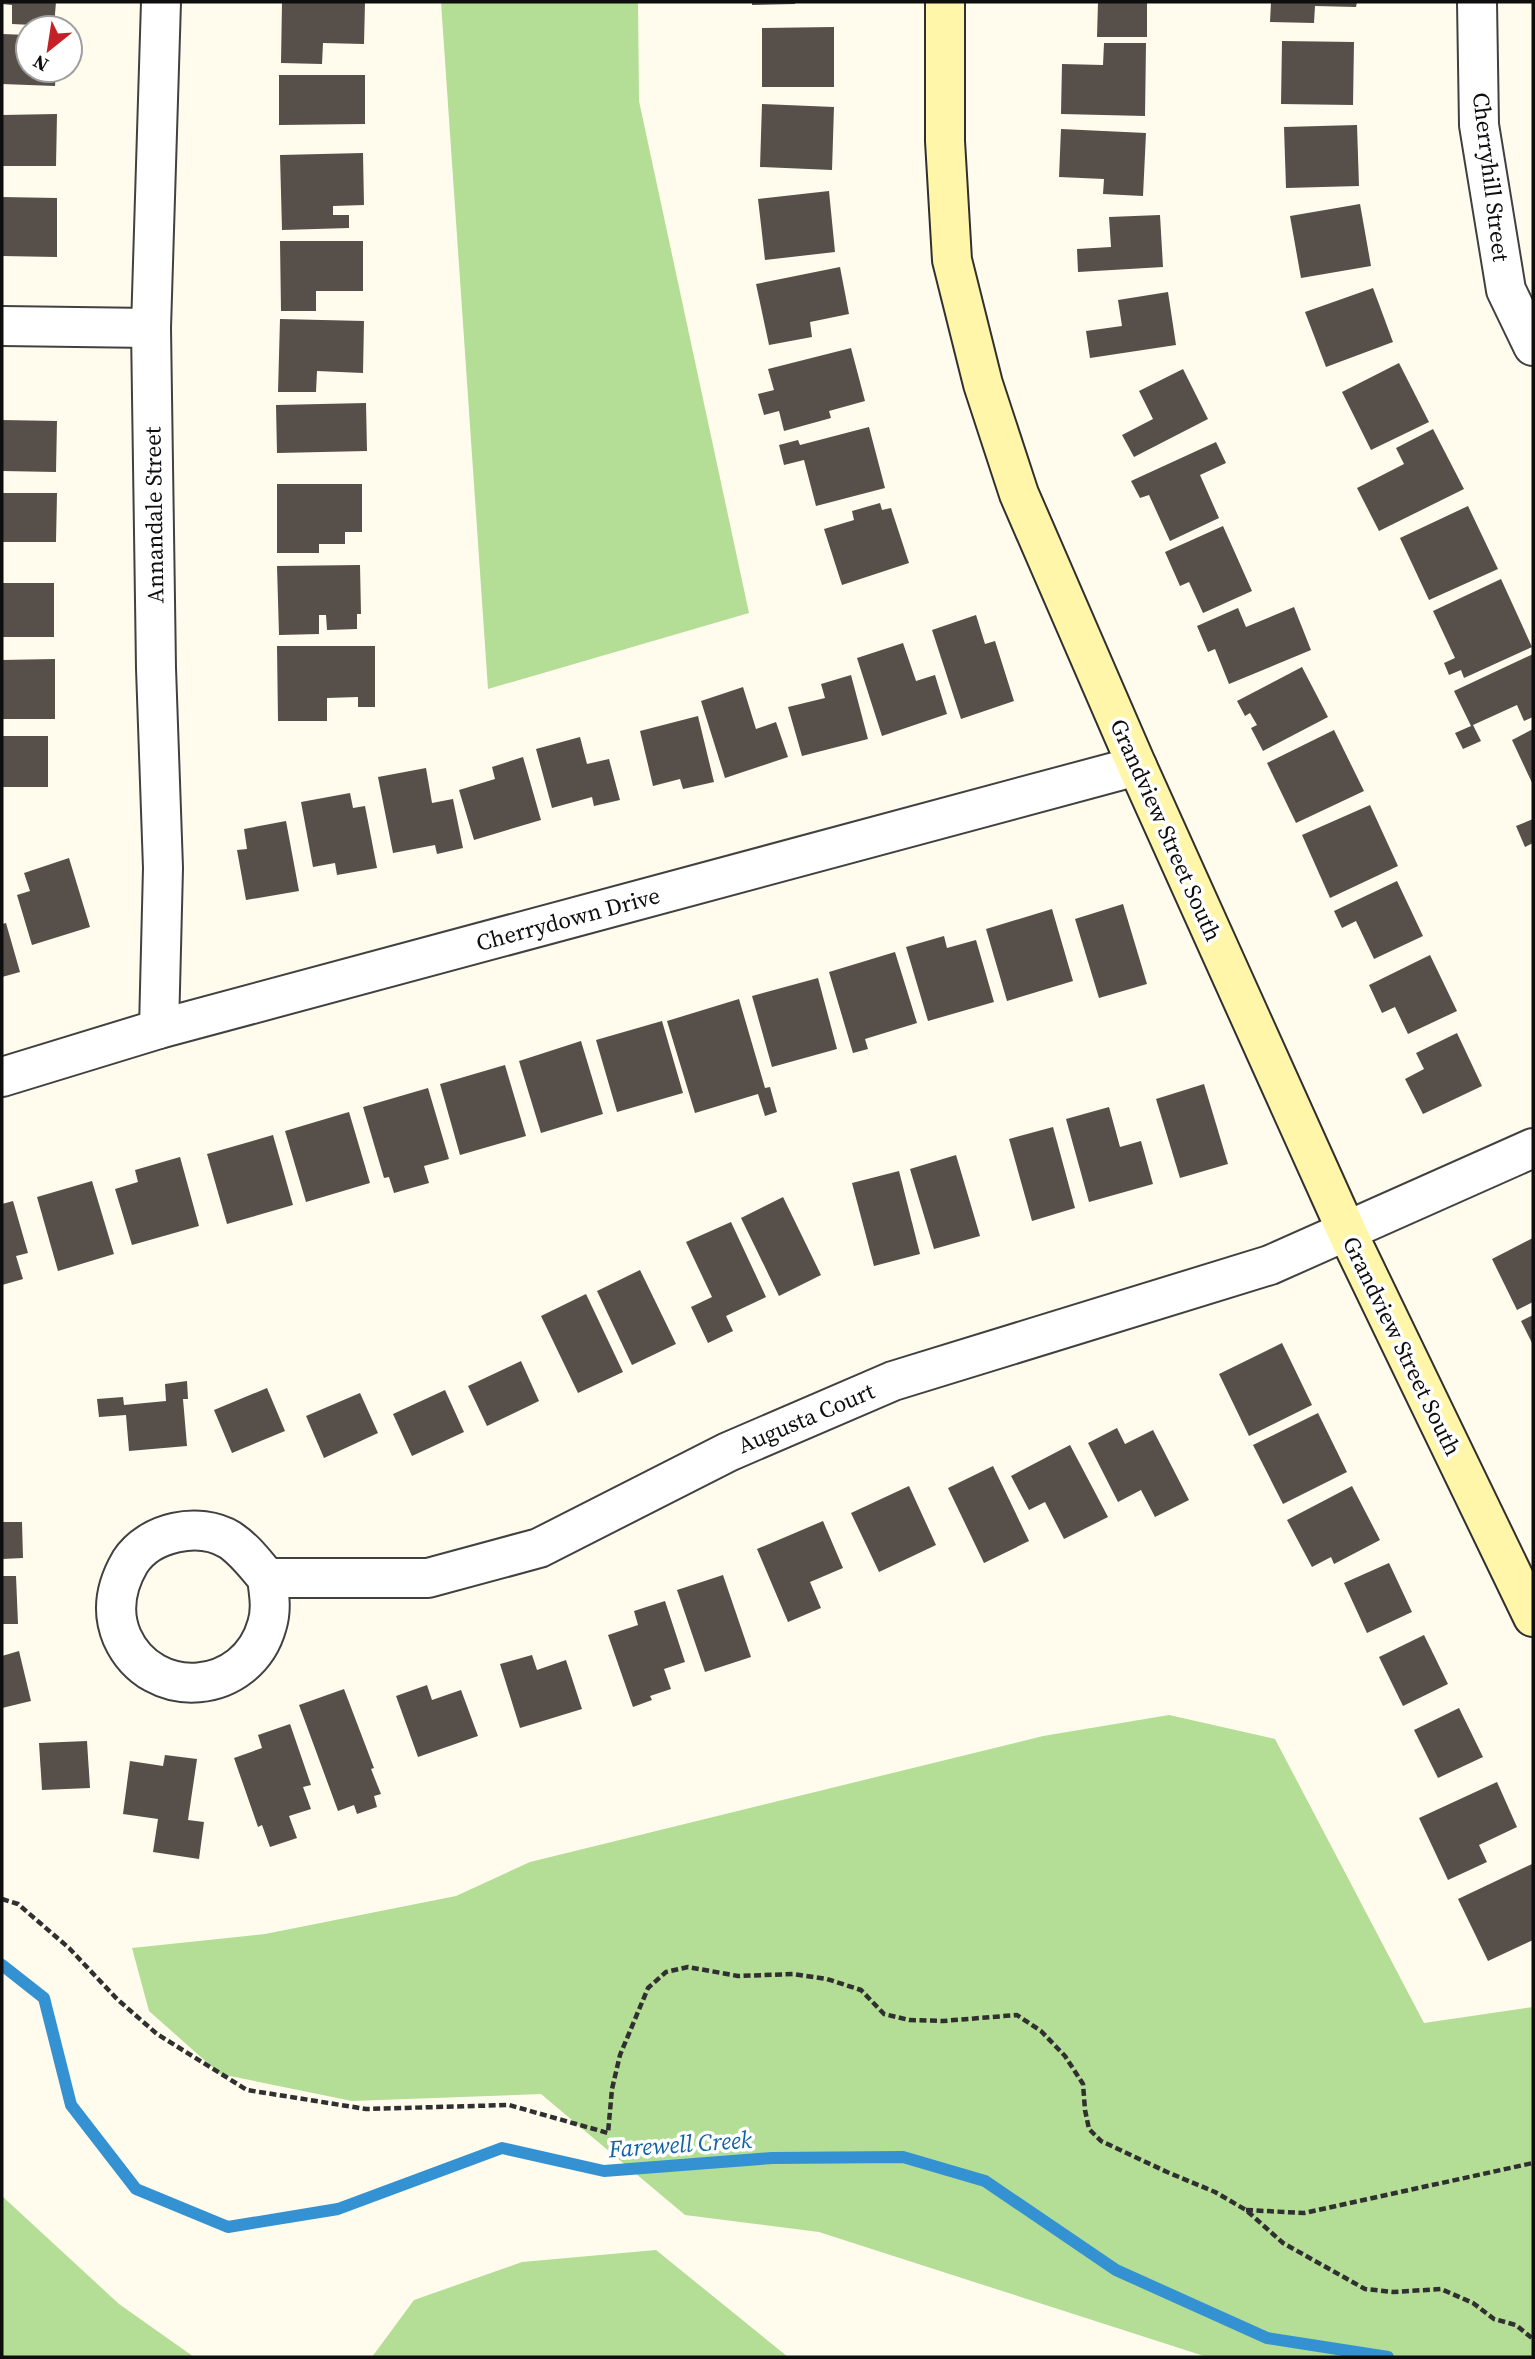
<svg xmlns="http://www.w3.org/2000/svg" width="1535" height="2359" viewBox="0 0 1535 2359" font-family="'Source Serif 4',serif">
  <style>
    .forest { fill: #b4dd95 }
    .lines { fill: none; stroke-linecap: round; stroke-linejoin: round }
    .stream { stroke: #3492d3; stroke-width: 12 }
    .building { fill: #574f49 }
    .street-casing { stroke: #414141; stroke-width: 42 }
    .secondary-casing { stroke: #303030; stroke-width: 42 }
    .path { stroke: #303030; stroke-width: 4.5; stroke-dasharray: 7 3.5; stroke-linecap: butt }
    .street { stroke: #fff; stroke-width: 38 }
    .secondary { stroke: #fff6a9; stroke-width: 38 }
    .labels { text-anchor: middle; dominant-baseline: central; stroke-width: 7; stroke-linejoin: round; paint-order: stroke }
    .street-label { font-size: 23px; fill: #0e0e0e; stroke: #fff }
    .water-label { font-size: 24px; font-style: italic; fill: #1163a5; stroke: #fff }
  </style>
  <rect width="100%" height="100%" fill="#fffcee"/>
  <g class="forest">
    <polygon points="441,2 638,2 639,101 749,613 488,689"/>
    <polygon points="1169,1715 1275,1739 1424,2023 1533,2007 1533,2356 1207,2357 819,2232 685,2215 541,2094 352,2101 220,2074 149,2011 132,1948 265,1934 456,1896 530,1862 1043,1736"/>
    <polygon points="2,2196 119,2304 194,2357 2,2357"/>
    <polygon points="656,2250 788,2357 372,2357 414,2300 522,2262"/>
  </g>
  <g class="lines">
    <polyline class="stream" points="2,1965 44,1998 71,2105 136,2189 228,2227 338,2209 502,2148 604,2171 772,2158 903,2157 985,2181 1116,2270 1267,2338 1388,2357"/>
  </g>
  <g class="building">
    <polygon points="2,2 56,2 54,26 12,24 12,5 2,4"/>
    <polygon points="282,2 365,2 364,44 323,43 322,64 281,63"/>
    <polygon points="752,2 795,2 795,4 752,5"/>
    <polygon points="1098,2 1147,2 1147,37 1097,37"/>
    <polygon points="1271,2 1357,2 1356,7 1315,6 1314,23 1270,22"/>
    <polygon points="834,27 834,87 762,87 762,28"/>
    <polygon points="2,34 28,35 28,70 56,70 55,86 2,84"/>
    <polygon points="1282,41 1354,42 1353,105 1281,104"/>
    <polygon points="1104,43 1146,43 1145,116 1061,114 1062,64 1103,65"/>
    <polygon points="279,75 365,75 365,124 279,125"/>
    <polygon points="762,104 834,107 832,170 760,167"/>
    <polygon points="57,114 56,166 2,166 2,115"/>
    <polygon points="1357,125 1359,186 1286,188 1284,127"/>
    <polygon points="1061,129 1146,133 1143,196 1103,194 1104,179 1059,177"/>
    <polygon points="363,153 364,205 333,206 333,215 349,215 349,228 282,230 280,155"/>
    <polygon points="829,191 835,252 765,260 758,199"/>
    <polygon points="2,197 57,198 57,257 2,256"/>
    <polygon points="1360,204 1371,266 1301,278 1290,216"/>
    <polygon points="1160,215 1163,267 1078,272 1077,249 1111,247 1109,217"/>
    <polygon points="280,241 363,241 363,291 316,291 316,311 281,311"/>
    <polygon points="840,267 849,314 810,322 812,337 769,345 756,284"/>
    <polygon points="1373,288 1393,342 1326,367 1305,312"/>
    <polygon points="1168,292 1176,345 1090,358 1086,331 1122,326 1118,300"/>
    <polygon points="280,319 364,321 363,373 317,371 316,392 278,392"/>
    <polygon points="851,348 865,401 829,411 831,418 784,431 779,411 764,415 758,394 774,390 768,369"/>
    <polygon points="1399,363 1429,422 1371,450 1342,392"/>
    <polygon points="1183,369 1208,419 1134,457 1122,435 1153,419 1139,391"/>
    <polygon points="366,403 367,451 277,453 276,405"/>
    <polygon points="2,420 57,421 56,472 2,471"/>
    <polygon points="869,427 885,488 816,506 804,460 784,465 779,445 798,440 800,445"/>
    <polygon points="1433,429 1464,489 1379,531 1357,488 1404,464 1396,448"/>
    <polygon points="1216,442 1226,463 1200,475 1219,518 1170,541 1149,495 1140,498 1131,481"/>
    <polygon points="277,484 362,484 362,532 345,532 345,544 319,544 319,553 277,553"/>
    <polygon points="2,493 57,493 56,542 2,542"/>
    <polygon points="880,503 882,510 891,508 909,563 842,585 824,529 854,520 852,511"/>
    <polygon points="1468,506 1498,569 1429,600 1400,538"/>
    <polygon points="1223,526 1252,591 1203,613 1189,582 1180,586 1165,552"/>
    <polygon points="360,565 361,614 357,614 357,629 327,630 326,615 319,615 319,634 279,635 277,566"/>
    <polygon points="1501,579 1532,647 1464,678 1461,670 1449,675 1444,663 1455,658 1433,611"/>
    <rect x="2" y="583" width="52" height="54"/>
    <polygon points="1294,607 1311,650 1229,684 1215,649 1208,652 1197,626 1238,608 1246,627"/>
    <polygon points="976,615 985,644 995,641 1014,701 961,719 932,630"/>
    <polygon points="903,643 916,681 935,675 947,714 882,736 857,658"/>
    <polygon points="277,646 375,646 375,707 358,707 358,697 327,698 327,721 278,721"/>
    <polygon points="1533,654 1533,717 1524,721 1517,705 1473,725 1481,741 1463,749 1455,733 1471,726 1454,691"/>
    <polygon points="55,659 55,719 2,719 2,660"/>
    <polygon points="1302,667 1328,717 1263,751 1251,728 1257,725 1250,713 1245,716 1237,701"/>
    <polygon points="851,675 868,739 802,756 788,707 825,698 821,684"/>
    <polygon points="743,687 756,729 776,722 788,757 725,778 701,701"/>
    <polygon points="698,716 714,782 683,789 680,779 653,786 640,731"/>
    <polygon points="1533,729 1533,785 1512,740"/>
    <polygon points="1334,730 1364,791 1296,823 1267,763"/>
    <rect x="2" y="736" width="46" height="51"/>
    <polygon points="580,737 587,764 609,759 620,800 594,806 592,797 552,808 536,749"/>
    <polygon points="523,757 541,820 474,840 459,790 495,779 492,767"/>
    <polygon points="426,768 432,803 453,799 463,848 437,854 435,845 393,853 378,777"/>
    <polygon points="350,793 353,808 365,806 377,868 337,875 335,863 313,867 301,802"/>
    <polygon points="1370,805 1398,866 1330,898 1302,835"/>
    <polygon points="1533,819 1533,843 1525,847 1516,826"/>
    <polygon points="286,821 299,891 246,900 237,850 247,849 244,829"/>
    <polygon points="69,858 90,927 32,945 17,895 30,891 24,873"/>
    <polygon points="1397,881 1423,936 1374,959 1356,921 1342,928 1334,911"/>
    <polygon points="1123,904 1147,984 1099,998 1075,919"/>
    <polygon points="1052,909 1073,981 1007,1001 986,929"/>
    <polygon points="6,923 20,972 2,977 2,924"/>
    <polygon points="944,936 947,948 976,940 994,1002 928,1021 906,947"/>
    <polygon points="895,952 917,1023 865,1039 868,1049 853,1053 829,972"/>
    <polygon points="1430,955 1457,1011 1408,1034 1395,1007 1382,1013 1369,985"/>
    <polygon points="818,978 837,1049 772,1067 752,996"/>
    <polygon points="739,999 765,1088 770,1087 777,1112 765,1116 758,1094 695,1113 667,1021"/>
    <polygon points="662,1021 683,1093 617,1112 596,1040"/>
    <polygon points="1457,1033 1482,1086 1423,1114 1405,1079 1424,1069 1416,1053"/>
    <polygon points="581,1041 603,1114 541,1133 519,1061"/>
    <polygon points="505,1065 526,1136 460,1155 440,1084"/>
    <polygon points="1204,1084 1228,1164 1180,1178 1156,1099"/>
    <polygon points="428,1088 449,1159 424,1166 429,1183 394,1193 389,1177 384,1178 363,1107"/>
    <polygon points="1109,1107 1120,1147 1141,1141 1153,1184 1089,1202 1066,1119"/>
    <polygon points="349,1112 370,1183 306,1202 285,1131"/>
    <polygon points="1053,1127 1075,1208 1032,1221 1009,1139"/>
    <polygon points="273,1135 293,1205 227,1224 207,1154"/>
    <polygon points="956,1155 980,1236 934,1249 910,1169"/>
    <polygon points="180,1157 199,1226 132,1245 115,1189 138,1182 135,1170"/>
    <polygon points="899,1171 920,1254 874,1266 852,1183"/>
    <polygon points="92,1181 114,1254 58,1271 37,1197"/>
    <polygon points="783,1197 821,1275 779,1296 741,1218"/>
    <polygon points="13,1201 28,1253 16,1256 23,1279 2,1285 2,1204"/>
    <polygon points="731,1222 766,1297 726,1316 733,1331 708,1343 691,1307 712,1297 686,1242"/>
    <polygon points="1533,1238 1533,1302 1517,1310 1492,1259"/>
    <polygon points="640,1270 676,1344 632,1365 597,1291"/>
    <polygon points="586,1294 623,1372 578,1393 541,1316"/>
    <polygon points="1533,1315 1533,1345 1521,1321"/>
    <polygon points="1282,1343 1312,1405 1249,1436 1219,1374"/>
    <polygon points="521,1361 539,1401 487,1426 468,1386"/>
    <polygon points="187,1381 188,1399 183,1399 187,1446 129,1451 126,1415 99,1417 97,1399 123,1397 124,1405 166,1401 165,1384"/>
    <polygon points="267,1388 285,1431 232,1453 214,1410"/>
    <polygon points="445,1390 464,1432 412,1456 393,1414"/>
    <polygon points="360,1393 378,1433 324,1458 306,1416"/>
    <polygon points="1318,1413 1347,1472 1283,1504 1253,1445"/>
    <polygon points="1117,1428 1125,1444 1153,1430 1189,1500 1155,1517 1141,1490 1118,1502 1088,1443"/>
    <polygon points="1070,1445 1108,1517 1064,1539 1045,1502 1029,1510 1011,1476"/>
    <polygon points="993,1466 1029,1541 984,1563 948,1488"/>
    <polygon points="909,1486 936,1545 879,1572 851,1513"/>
    <polygon points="1352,1486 1380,1540 1334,1564 1331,1557 1312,1567 1287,1520"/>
    <polygon points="823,1521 843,1568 810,1582 821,1608 788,1622 757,1549"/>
    <polygon points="2,1522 22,1522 23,1558 2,1559"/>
    <polygon points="1389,1563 1412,1612 1367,1633 1344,1583"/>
    <polygon points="723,1575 751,1657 705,1672 677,1590"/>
    <polygon points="2,1576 16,1576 18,1624 2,1624"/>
    <polygon points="665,1601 685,1662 664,1669 671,1689 650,1696 652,1700 633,1707 608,1635 638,1625 634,1611"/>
    <polygon points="1424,1635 1448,1684 1403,1706 1379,1657"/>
    <polygon points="19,1651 31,1701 2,1708 2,1656"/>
    <polygon points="532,1655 537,1670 566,1660 582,1709 520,1728 500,1664"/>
    <polygon points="427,1685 432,1700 461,1690 478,1736 418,1757 396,1696"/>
    <polygon points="344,1689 374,1768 371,1769 381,1794 374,1796 377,1807 357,1814 354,1805 338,1811 299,1705"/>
    <polygon points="1459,1708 1483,1757 1438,1778 1414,1730"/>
    <polygon points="290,1724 311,1785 303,1787 311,1809 289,1816 297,1838 270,1847 262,1825 258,1827 234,1758 262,1748 258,1735"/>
    <polygon points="87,1741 90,1788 42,1790 39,1743"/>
    <polygon points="165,1755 197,1759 188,1820 204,1822 199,1859 153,1852 158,1819 123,1814 130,1761 163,1766"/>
    <polygon points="1497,1782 1517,1827 1479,1845 1487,1862 1448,1880 1419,1818"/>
    <polygon points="1532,1864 1533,1940 1488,1961 1458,1899"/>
  </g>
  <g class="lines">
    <g class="street-casing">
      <g id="street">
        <polyline points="1477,2 1479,125 1506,290 1533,346"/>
        <polyline points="2,326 151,328"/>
        <polyline points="159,1029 163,868 156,668 151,328 161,2"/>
        <polyline points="2,1077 159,1029 1137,766"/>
        <path d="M 267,1578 C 255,1564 245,1550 230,1540 C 199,1521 149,1532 130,1562 C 116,1586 111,1611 122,1637 C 152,1704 248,1695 267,1625 C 272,1609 269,1594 267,1578 L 428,1578 L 539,1548 L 728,1452 L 893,1381 L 1270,1265 L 1533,1148"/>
      </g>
    </g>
    <g class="secondary-casing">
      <polyline id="secondary" points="945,2 945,141 952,260 983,384 1019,494 1137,766 1347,1232 1533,1617"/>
    </g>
    <g class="path">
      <polyline points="2,1899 18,1904 69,1948 117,1999 157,2034 247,2090 366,2109 509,2105 608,2133 612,2089 620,2055 648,1988 666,1972 688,1967 738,1976 793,1974 827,1979 861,1990 884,2014 909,2020 943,2021 1017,2015 1041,2031 1065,2056 1083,2084 1085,2110 1089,2129 1101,2141 1167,2172 1215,2192 1246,2210 1283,2243 1365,2289 1393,2292 1441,2289 1473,2303 1494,2319 1516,2325 1533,2339"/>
      <polyline points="1246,2210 1304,2213 1533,2163"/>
    </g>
    <use href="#street" class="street"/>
    <use href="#secondary" class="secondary"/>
  </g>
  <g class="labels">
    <g class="street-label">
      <text transform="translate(1491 177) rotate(83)">Cherryhill Street</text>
      <text transform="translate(154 515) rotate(-91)">Annandale Street</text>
      <text transform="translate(1166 830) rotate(66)">Grandview Street South</text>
      <text transform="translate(568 919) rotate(-15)">Cherrydown Drive</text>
      <text transform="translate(1402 1346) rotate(64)">Grandview Street South</text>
      <text transform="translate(806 1418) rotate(-23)">Augusta Court</text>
    </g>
    <g class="water-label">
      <text transform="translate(680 2144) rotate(-4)">Farewell Creek</text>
    </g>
  </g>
  <rect width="1535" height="2359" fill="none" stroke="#0e0e0e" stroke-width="7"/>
  <g transform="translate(49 49) rotate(210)"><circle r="33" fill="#ffffff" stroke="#9f9f9f" stroke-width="2"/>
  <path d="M0-5L12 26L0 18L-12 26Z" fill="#c42026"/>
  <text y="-10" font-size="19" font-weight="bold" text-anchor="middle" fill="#0e0e0e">N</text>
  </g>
</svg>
